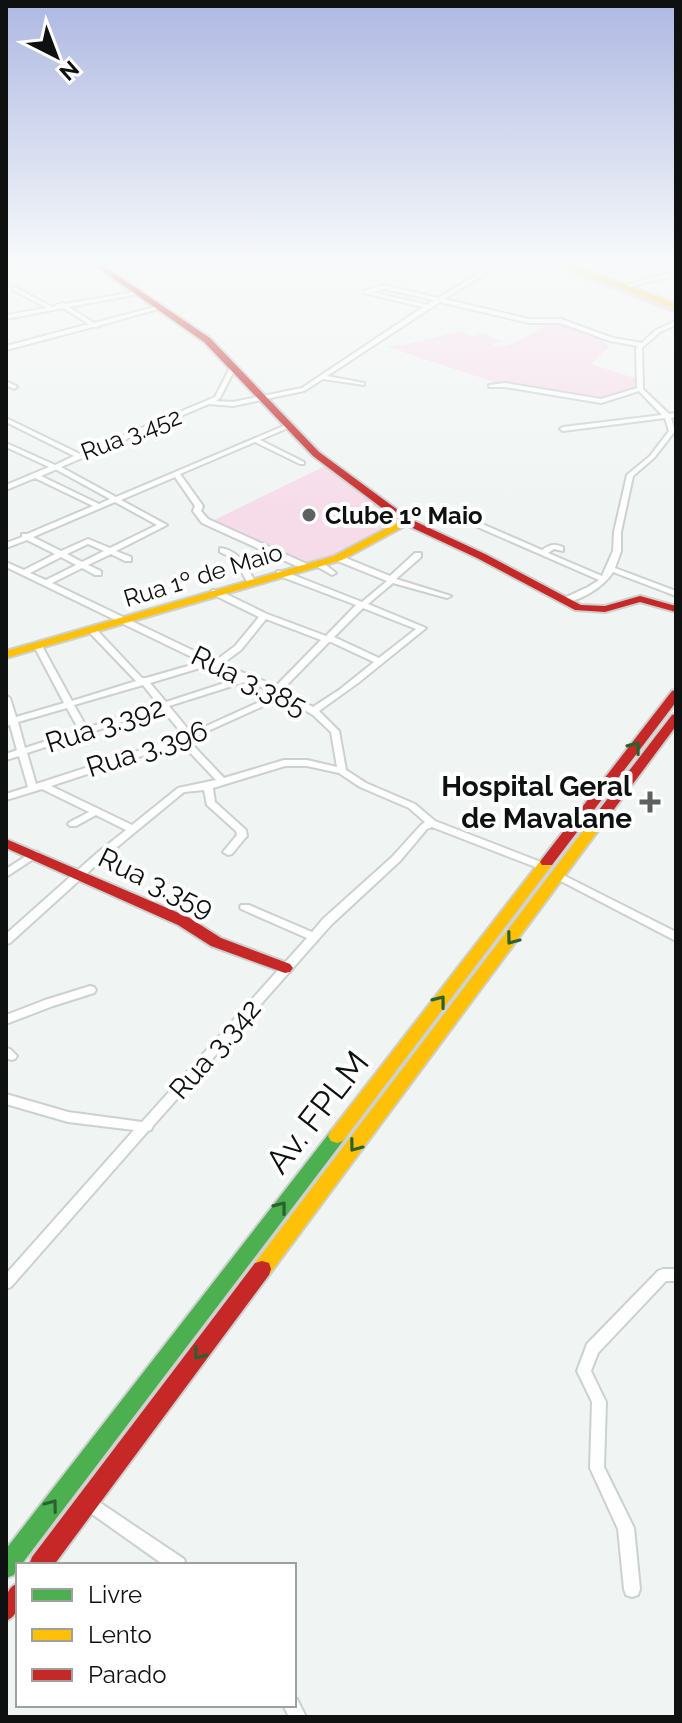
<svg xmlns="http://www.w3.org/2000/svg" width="682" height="1723" viewBox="0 0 682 1723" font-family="Raleway,sans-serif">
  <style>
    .green { fill: #f6dce9 }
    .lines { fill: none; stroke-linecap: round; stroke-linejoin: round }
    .stream { stroke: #f7beda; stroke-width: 2 }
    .canal { fill: #f7beda; fill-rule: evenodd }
    .street-casing { stroke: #ccd0ce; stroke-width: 4 }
    .fast-casing { stroke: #ccd0ce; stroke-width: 4 }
    .slow-casing { stroke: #ccd0ce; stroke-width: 4 }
    .jam-casing { stroke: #ccd0ce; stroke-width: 4 }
    .street { fill: #fdfefd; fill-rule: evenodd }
    .fast { fill: #4caf50; fill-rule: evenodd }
    .slow { fill: #ffc107; fill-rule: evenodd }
    .jam { fill: #c62828; fill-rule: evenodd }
    .oneway { stroke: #2d6030 }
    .poi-dot { fill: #5d615f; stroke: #fff; stroke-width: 3 }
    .labels { text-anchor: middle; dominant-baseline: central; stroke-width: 8; stroke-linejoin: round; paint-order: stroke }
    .far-street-label { font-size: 24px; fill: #0e1110; stroke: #fff }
    .far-poi-label { font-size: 24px; font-weight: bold; fill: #0e1110; stroke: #fff; text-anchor: start }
    .street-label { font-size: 28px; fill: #0e1110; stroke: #fff }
    .poi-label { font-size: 28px; font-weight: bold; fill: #0e1110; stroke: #fff; text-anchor: end }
    .near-street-label { font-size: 34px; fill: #0e1110; stroke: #fff }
  </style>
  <rect width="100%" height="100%" fill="#f0f5f3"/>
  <g class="green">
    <path d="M 556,319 C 568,320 604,337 609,347 L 591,364 L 637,379 L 635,387 L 604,400 L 500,384 L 385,346 L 405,345 L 461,331 L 472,337 L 483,333 L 501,341 L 491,345 C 509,353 538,328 556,319 Z"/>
    <polygon points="325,466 399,519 351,549 308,563 301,563 210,522"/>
  </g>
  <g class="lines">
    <g class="stream">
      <polyline points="473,282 495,269"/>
      <polyline points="407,298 417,295"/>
    </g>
    <polygon class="canal" points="547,265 555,265 676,310 676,314"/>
    <g class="street-casing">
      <g id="street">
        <path d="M 493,265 L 499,265 L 444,299 L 529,319 L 561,319 L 613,338 L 642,343 L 656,330 L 676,321 L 676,325 L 660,332 L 642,348 L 643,389 L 669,414 L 676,413 L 676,417 L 671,418 L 675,431 L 654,458 L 633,476 L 621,532 L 621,551 L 615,568 L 676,591 L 676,596 L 613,572 C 603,588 580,601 562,603 L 562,599 L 588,587 L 599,580 L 473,525 L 480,523 L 542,550 C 550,545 553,543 563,547 L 563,551 L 554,549 L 548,553 L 602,576 L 613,551 L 614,532 L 627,475 L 650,456 L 669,431 L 665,418 L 563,431 L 560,429 L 563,427 L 662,415 L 639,391 L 601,403 L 505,387 L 489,387 L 489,385 L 505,383 L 601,399 L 637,388 L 636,348 L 638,346 L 610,341 L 560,323 L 529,323 L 440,302 L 327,376 L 364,383 L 364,385 L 323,379 L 304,391 L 233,406 L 209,404 L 61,467 L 116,497 L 286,425 L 290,425 L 290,427 L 260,440 L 304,462 L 304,464 L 300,464 L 255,442 L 180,474 L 203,506 L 201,511 L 208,519 L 309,565 L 309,569 L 303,569 L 202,523 L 193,511 L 195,506 L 175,477 L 121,500 L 167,525 L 116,551 L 131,557 L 131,561 L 125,561 L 111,554 L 88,565 L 101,571 L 101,575 L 95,575 L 82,568 L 52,583 L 215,661 L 235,646 L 259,617 L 212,594 L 212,590 L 218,590 L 267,614 L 326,636 L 356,605 L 277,575 L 277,571 L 283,571 L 362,602 L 387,581 L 335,560 L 335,556 L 341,556 L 390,576 L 415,553 L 421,553 L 421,557 L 396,579 L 451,596 L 447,598 L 393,583 L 368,604 L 426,628 L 358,683 L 319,711 L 339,731 L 346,770 L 366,783 L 415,804 L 435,821 L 546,864 L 547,866 L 542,869 L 538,868 L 432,827 L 427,829 L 400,861 L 331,925 L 153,1126 L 151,1130 L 148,1131 L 11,1287 L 6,1289 L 6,1274 L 134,1130 L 68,1122 L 6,1104 L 6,1094 L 68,1112 L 142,1122 L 307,938 L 241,909 L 240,907 L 241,905 L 249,905 L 312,932 L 323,919 L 392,857 L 421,825 L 425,822 L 409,808 L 360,787 L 339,773 L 307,766 L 285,766 L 213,788 L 215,802 L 246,830 L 247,836 L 245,838 L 232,854 L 228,855 L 223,852 L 237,835 L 236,831 L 207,805 L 204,790 L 184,792 L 105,857 L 10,943 L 6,944 L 6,934 L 97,853 L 126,830 L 96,815 L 76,826 L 70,826 L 68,824 L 70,822 L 89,812 L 42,789 L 6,800 L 6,794 L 28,787 L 19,756 L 6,760 L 6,754 L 17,750 L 10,725 L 6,726 L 6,720 L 8,720 L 6,713 L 6,695 L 10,698 L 16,717 L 64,703 L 34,646 L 35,644 L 41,644 L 42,646 L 72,701 L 136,681 L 90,633 L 90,629 L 96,629 L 142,678 L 146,678 L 202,662 L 6,567 L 6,562 L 24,570 L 55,554 L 27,540 L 6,548 L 6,543 L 22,537 L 22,534 L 27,534 L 93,506 L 35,478 L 6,490 L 6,485 L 49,467 L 6,447 L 6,443 L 55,465 L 74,456 L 6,422 L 6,418 L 80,454 L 215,397 L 231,366 L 236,367 L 220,398 L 216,401 L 233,402 L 302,388 L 423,307 L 364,293 L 364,291 L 384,285 L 438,298 ZM 384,289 L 434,300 L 427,305 L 372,292 ZM 55,470 L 57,470 L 110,499 L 99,504 L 41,476 ZM 115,502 L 157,525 L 110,548 L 88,539 L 61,551 L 33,537 ZM 88,544 L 104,551 L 82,562 L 67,554 ZM 61,557 L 76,565 L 46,580 L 30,573 ZM 363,608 L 416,629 L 379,658 L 334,637 ZM 266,619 L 321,640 L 276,686 L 222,664 L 241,650 ZM 329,642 L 331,642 L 374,662 L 339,690 L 313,707 L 282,690 ZM 210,665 L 240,678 L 166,702 L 150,683 ZM 248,681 L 277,694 L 191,733 L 169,706 ZM 143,685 L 158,704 L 87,728 L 74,705 ZM 283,697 L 313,715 L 331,732 L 337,767 L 307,760 L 284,760 L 224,778 L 188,740 ZM 67,708 L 79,730 L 25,748 L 18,722 ZM 162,709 L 184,736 L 36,784 L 27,753 ZM 181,743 L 216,780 L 178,788 L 132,825 L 51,786 Z"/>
        <polygon points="571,265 577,265 577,266 574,268"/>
        <polygon points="656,265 661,265 662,266 659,268"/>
        <polygon points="676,271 676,275 629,287 626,285"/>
        <polygon points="15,287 52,307 62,303 65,304 135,292 136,293 133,295 69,307 94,323 158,306 161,308 98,326 97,327 93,327 6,350 6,346 89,324 63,308 6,319 6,315 47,308 13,290 13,288"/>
        <polygon points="6,381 16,386 17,387 14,389 6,385"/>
        <path d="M 220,548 C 240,551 245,565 255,581 L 254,583 L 248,583 L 234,559 L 220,552 Z"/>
        <polygon points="316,562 322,562 336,573 332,575 316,566"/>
        <polygon points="34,851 38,852 39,854 38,856 6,877 6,869"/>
        <polygon points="559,873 676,932 676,941 555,878 554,876 555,874"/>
        <polygon points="90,986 94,987 96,990 94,993 53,1006 6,1024 6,1015 45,1000"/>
        <polygon points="6,1048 10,1049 17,1056 15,1059 11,1060 6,1058"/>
        <polygon points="663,1269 676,1269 676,1281 666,1281 598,1353 591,1371 606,1402 604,1467 634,1528 640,1589 638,1595 632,1597 626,1595 624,1589 618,1529 590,1468 592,1402 577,1371 587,1344 658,1271"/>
        <polygon points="87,1494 184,1559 186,1565 164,1565 82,1507 79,1502 82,1497"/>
        <polygon points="294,1698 297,1699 306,1717 289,1717 283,1705 294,1705"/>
      </g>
    </g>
    <g class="fast-casing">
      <polygon id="fast" points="337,1129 343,1131 346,1136 343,1141 21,1565 18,1565 14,1575 6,1578 6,1549 331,1131"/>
    </g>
    <g class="slow-casing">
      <g id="slow">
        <polygon points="559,265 570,265 676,304 676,309"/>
        <polygon points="406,518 410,519 410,523 342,560 6,658 6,651 334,556"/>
        <polygon points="604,809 609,810 611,813 609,816 269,1275 262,1277 255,1275 253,1269 255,1263 599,810"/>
        <polygon points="547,857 554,862 552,865 343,1141 337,1143 331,1141 328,1136 331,1131 542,859"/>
      </g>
    </g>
    <g class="jam-casing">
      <g id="jam">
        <polygon points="94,265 102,265 210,338 319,452 410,519 485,554 581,605 605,606 640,596 676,606 676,612 640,602 605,612 575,610 477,558 402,523 313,456 204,342"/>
        <polygon points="676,690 676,702 552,865 542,865 540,862 542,859 672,691"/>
        <polygon points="676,714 676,726 609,816 599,816 597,813 599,810 672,715"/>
        <polygon points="6,839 188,917 221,938 290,964 293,968 290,972 285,973 211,946 178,925 6,848"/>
        <polygon points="262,1261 269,1263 271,1269 269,1275 54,1565 29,1565 32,1557 255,1263"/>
        <path d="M 18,1583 C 18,1599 22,1614 6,1621 C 6,1606 2,1590 18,1583 Z"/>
      </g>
    </g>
    <use href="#street" class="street"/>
    <use href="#fast" class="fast"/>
    <use href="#slow" class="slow"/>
    <use href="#jam" class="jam"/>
  </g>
  <defs><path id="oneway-chevron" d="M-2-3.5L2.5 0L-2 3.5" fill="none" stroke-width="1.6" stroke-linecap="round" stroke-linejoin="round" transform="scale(2)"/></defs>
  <g class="oneway">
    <use href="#oneway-chevron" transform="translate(635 747) rotate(-52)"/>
    <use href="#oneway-chevron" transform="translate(512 939) rotate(127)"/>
    <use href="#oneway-chevron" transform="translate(440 1001) rotate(-52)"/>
    <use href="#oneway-chevron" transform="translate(355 1146) rotate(127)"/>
    <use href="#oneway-chevron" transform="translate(281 1207) rotate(-52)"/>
    <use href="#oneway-chevron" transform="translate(199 1354) rotate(128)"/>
    <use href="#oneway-chevron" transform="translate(52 1505) rotate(-53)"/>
  </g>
  <linearGradient id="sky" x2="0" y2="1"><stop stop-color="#aeb8e2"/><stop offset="0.52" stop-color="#f8fafa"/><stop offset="1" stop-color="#f8fafa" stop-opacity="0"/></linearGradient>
  <rect width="682" height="507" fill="url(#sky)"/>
  <g class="poi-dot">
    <circle cx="309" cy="515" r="8"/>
    <path d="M646 790h8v8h8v8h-8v8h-8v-8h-8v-8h8z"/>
  </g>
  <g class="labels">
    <g class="far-street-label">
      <text transform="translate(131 434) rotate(-21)">Rua 3.452</text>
      <text transform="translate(203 575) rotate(-17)">Rua 1º de Maio</text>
    </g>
    <g class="far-poi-label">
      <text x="325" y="515">Clube 1º Maio</text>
    </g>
    <g class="street-label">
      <text transform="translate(249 681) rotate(26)">Rua 3.385</text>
      <text transform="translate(105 725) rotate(-18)">Rua 3.392</text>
      <text transform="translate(147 749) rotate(-18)">Rua 3.396</text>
      <text transform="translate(156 883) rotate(26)">Rua 3.359</text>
      <text transform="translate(215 1049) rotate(-49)">Rua 3.342</text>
    </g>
    <g class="poi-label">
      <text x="632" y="786">Hospital Geral<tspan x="632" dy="32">de Mavalane</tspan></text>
    </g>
    <g class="near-street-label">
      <text transform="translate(317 1112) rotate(-52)">Av. FPLM</text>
    </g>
  </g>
  <rect width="682" height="1723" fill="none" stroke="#0e1110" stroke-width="16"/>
  <rect x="16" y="1563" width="280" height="144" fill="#ffffff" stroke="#9fa09f" stroke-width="2"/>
  <rect x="32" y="1589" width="40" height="12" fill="#4caf50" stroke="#9fa09f" stroke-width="2"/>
  <text x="88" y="1603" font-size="24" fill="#0e1110">Livre</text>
  <rect x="32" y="1629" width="40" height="12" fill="#ffc107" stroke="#9fa09f" stroke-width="2"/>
  <text x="88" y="1643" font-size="24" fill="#0e1110">Lento</text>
  <rect x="32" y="1669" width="40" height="12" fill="#c62828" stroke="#9fa09f" stroke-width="2"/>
  <text x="88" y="1683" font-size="24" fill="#0e1110">Parado</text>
  <g transform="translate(56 56) rotate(138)" stroke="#ffffff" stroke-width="6" paint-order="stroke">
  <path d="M0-6L14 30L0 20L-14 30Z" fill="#0e1110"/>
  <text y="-12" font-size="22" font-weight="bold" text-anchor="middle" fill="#0e1110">N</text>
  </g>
</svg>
